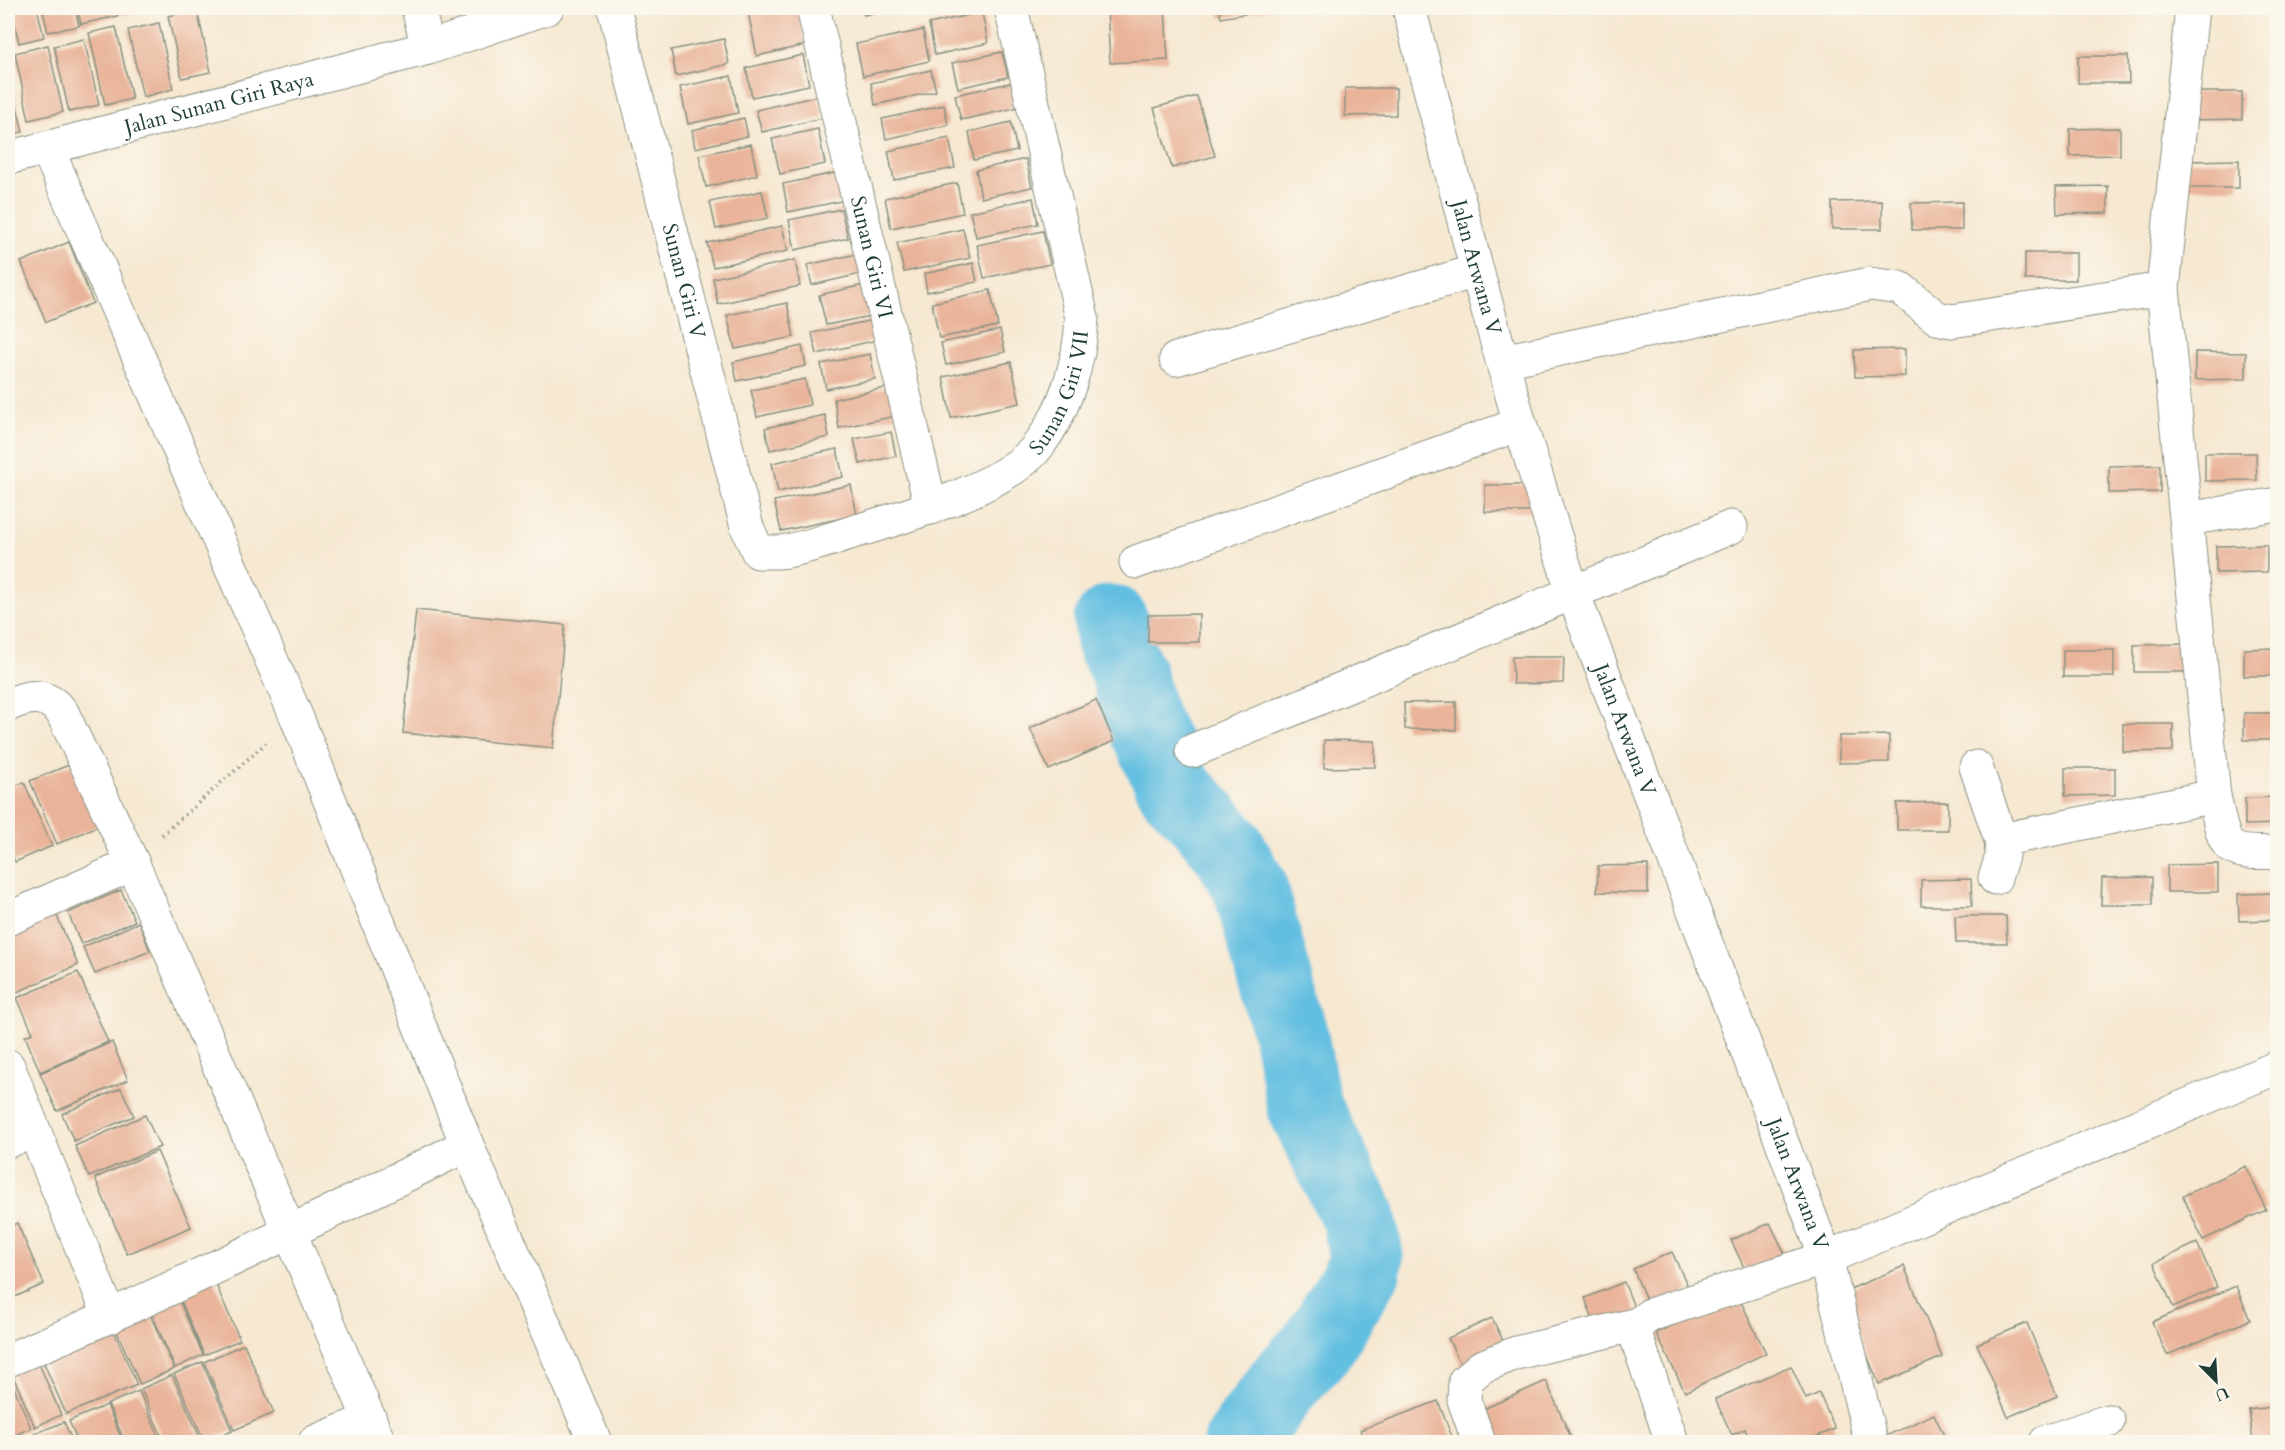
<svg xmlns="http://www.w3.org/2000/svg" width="2285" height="1450" viewBox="0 0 2285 1450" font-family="Cardo,serif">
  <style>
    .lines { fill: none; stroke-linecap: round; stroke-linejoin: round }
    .river { stroke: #64bfe1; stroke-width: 75 }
    .building { fill: #e9b49a }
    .street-casing { stroke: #8a9282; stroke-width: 35 }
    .path { stroke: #8a9282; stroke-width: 4; stroke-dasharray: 1.5 4.5; stroke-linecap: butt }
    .street { stroke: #fff; stroke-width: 33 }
    .labels { text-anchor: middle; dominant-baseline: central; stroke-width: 5; stroke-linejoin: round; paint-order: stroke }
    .street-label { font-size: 21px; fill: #1f3d34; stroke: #fbf7ec }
  </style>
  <rect width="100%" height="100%" fill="#fbf7ec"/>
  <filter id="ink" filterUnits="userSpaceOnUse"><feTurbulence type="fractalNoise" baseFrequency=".0167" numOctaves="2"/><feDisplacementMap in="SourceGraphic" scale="12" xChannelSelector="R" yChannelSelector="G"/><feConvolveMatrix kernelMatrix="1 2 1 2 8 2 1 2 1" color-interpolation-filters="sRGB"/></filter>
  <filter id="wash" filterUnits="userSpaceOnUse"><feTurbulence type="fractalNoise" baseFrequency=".008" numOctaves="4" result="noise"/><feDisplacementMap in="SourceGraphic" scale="24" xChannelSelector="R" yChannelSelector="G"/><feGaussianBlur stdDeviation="1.35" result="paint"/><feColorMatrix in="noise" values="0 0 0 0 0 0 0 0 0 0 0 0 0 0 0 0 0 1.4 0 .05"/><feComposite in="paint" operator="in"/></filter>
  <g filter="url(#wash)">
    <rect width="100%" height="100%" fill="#f6e8d1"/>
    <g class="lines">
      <polyline class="river" points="1111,622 1113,641 1129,675 1139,713 1175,789 1199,813 1228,848 1250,887 1291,1037 1304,1106 1359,1218 1366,1256 1364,1269 1319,1344 1283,1384 1241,1442"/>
    </g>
    <g id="blocks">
      <g class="building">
        <polygon points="11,8 37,8 44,37 19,43"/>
        <polygon points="42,8 75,8 79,26 48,32"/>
        <polygon points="77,8 116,8 118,16 81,24"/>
        <polygon points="121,8 152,8 123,15"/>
        <polygon points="768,8 797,8 806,45 757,56 748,12"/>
        <polygon points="863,8 893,8 864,15"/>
        <polygon points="1107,8 1165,8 1168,60 1110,63"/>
        <polygon points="1219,8 1272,8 1272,9 1221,18"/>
        <polygon points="197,10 211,72 182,78 168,16"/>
        <polygon points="982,12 988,43 935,55 929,24"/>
        <polygon points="159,23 173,89 143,97 128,30"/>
        <polygon points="116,27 132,99 105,105 89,33"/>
        <polygon points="923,30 929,61 863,76 856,44"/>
        <polygon points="84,39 99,105 69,112 54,46"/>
        <polygon points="724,39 729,64 676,76 671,50"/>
        <polygon points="48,45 63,112 29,120 15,53"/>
        <polygon points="1002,52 1008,77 958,88 952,63"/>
        <polygon points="803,55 809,85 752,97 746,68"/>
        <polygon points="2078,56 2128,56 2129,83 2078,83"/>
        <polygon points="8,69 23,132 8,135"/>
        <polygon points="931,70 936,91 875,105 871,83"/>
        <polygon points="731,76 738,113 688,124 680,87"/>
        <polygon points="1019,81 1024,106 961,120 955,95"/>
        <polygon points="1345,88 1396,88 1396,115 1345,116"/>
        <polygon points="2192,92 2242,92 2242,119 2192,120"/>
        <polygon points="818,96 823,118 762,132 756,110"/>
        <polygon points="1197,96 1215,156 1172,168 1154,108"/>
        <polygon points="944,105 948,125 886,139 882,119"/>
        <polygon points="744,118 748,136 695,148 692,130"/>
        <polygon points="1011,122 1017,151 974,160 969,132"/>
        <polygon points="2120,128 2120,155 2070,156 2070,129"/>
        <polygon points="818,129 825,164 780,174 772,139"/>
        <polygon points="949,138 955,168 894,180 888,151"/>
        <polygon points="751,144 757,175 706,187 699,155"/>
        <polygon points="1026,159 1032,187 981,198 976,170"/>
        <polygon points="2239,160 2239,188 2188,188 2188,161"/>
        <polygon points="839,172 846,200 788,212 783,184"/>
        <polygon points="957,183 963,213 891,228 885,198"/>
        <polygon points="2108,186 2108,213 2057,214 2056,187"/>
        <polygon points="762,191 768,218 716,229 710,202"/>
        <polygon points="1033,198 1038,224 976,237 970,212"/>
        <polygon points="1882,201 1882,229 1832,229 1832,202"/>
        <polygon points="1962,202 1962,230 1912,230 1911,203"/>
        <polygon points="841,209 848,238 795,250 789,220"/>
        <polygon points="782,226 788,251 713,267 707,243"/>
        <polygon points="963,229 970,258 904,272 897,243"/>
        <polygon points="1043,231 1050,264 984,278 977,245"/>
        <polygon points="69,242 93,303 46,322 21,262"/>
        <polygon points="861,253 865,273 812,285 807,265"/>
        <rect x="2025" y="253" width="51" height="27"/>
        <polygon points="795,260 800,286 718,304 713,278"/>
        <polygon points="973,263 977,282 927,292 924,274"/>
        <polygon points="868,284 875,315 826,325 819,295"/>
        <polygon points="990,290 998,326 939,338 932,303"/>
        <polygon points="787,303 794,337 735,349 727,315"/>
        <polygon points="873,320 877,340 817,354 812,333"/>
        <polygon points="1000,330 1005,352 946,365 941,343"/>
        <polygon points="802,346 806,366 737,381 733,362"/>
        <polygon points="1905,349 1905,376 1855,377 1854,350"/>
        <polygon points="2195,352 2246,353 2246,379 2195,380"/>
        <polygon points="870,354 875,379 826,389 821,364"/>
        <polygon points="1011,362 1020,403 951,418 943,377"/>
        <polygon points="805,379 810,405 757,417 751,390"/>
        <polygon points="890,387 896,416 839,428 834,399"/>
        <polygon points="825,415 829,437 770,450 765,428"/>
        <polygon points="891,432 896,456 860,464 854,439"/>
        <polygon points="837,449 843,477 778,492 772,463"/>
        <polygon points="2205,453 2256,453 2257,480 2205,481"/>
        <polygon points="2160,465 2160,492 2109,493 2109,466"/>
        <polygon points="851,485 857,515 781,531 774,501"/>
        <rect x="1485" y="485" width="51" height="27"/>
        <polygon points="2267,545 2267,572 2216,573 2216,546"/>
        <polygon points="416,610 565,625 553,748 403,733"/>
        <polygon points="1199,614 1199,642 1148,642 1148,615"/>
        <polygon points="2185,644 2185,672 2134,672 2134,645"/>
        <polygon points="2278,648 2278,676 2244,676 2244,649"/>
        <rect x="2063" y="650" width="51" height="27"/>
        <polygon points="1512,657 1564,657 1563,683 1513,684"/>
        <polygon points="1096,700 1114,741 1049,770 1030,728"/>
        <polygon points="1456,702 1456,730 1405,729 1404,703"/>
        <rect x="2244" y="713" width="34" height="27"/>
        <polygon points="2123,724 2173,724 2173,751 2123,752"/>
        <polygon points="1889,735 1889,762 1839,763 1839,736"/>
        <polygon points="1324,740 1375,741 1375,767 1324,768"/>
        <polygon points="71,764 98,826 57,844 30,781"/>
        <polygon points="2065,768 2115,768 2115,795 2065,796"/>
        <polygon points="24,782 52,846 15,862 8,846 8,789"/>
        <polygon points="2278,797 2278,824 2245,825 2245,798"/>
        <polygon points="1948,802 1948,830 1897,830 1897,803"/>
        <polygon points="2218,864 2218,892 2167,892 2167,865"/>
        <polygon points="1648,865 1648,893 1597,892 1598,866"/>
        <polygon points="2152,877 2152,905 2101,905 2102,878"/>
        <polygon points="1971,879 1972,906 1921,906 1921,880"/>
        <polygon points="121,890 135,921 81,944 68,913"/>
        <polygon points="2278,893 2278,920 2239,921 2238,894"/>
        <polygon points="56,914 78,965 13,994 8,982 8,936"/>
        <polygon points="1955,916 2006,916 2007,943 1956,943"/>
        <polygon points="139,922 150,951 95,974 83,947"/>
        <polygon points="78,972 108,1042 40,1072 25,1036 33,1033 17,998"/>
        <polygon points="112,1042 128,1080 57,1111 40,1073"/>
        <polygon points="121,1088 134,1116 74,1141 62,1114"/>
        <polygon points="145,1115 160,1147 89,1177 75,1146"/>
        <polygon points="157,1151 191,1227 127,1254 95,1178"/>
        <polygon points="2246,1166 2266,1210 2203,1240 2183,1196"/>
        <polygon points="17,1223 44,1284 8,1300 8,1227"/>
        <polygon points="1770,1223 1785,1254 1746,1272 1731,1240"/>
        <polygon points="2197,1243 2217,1287 2173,1307 2154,1263"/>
        <polygon points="1672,1252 1690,1291 1650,1309 1633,1269"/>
        <polygon points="1904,1266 1942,1357 1879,1384 1841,1293"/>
        <polygon points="214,1280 240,1340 204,1355 179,1296"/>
        <polygon points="1624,1282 1636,1312 1596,1328 1585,1298"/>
        <polygon points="2236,1286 2250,1320 2167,1355 2152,1322"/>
        <polygon points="1737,1294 1766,1353 1685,1392 1656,1333"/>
        <polygon points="178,1298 203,1355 175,1368 150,1309"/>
        <polygon points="148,1310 174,1369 140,1384 114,1325"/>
        <polygon points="1492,1318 1509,1353 1465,1373 1448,1338"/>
        <polygon points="2027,1323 2057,1396 2008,1417 1977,1344"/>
        <polygon points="111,1324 137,1385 66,1414 40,1354"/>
        <polygon points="244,1344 274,1413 234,1430 204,1362"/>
        <polygon points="36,1357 61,1415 35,1427 10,1369"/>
        <polygon points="202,1362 232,1431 205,1442 174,1374"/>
        <polygon points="1791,1366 1806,1399 1819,1393 1835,1429 1804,1442 1751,1442 1745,1429 1732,1435 1715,1399"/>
        <polygon points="8,1373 31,1428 8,1438"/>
        <polygon points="172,1375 202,1442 164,1442 141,1389"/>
        <polygon points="1546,1381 1573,1442 1493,1442 1479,1411"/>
        <polygon points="139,1391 161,1442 125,1442 108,1404"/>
        <polygon points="1438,1401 1454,1442 1365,1442 1360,1430"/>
        <polygon points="107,1405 123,1442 78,1442 69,1421"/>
        <polygon points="2278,1406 2278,1442 2253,1442 2249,1410"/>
        <polygon points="1934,1414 1947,1442 1878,1442 1877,1440"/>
        <polygon points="64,1422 73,1442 38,1442 34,1434"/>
      </g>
    </g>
  </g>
  <g filter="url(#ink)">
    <use href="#blocks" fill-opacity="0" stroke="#8a9282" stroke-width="1.5"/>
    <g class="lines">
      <g class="street-casing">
        <g id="street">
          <polyline points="418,8 428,48"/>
          <path id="s1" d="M 614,8 L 747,527 L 758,552 L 780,552 C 804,549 827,540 850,533 C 900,518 1006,488 1038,446 C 1065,411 1080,362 1082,318 L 1011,8"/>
          <path id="s2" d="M 813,8 L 931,508"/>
          <path id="s3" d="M 1409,8 L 1477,271 L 1520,424 L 1573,593 L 1826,1258 L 1871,1442"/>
          <polyline points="47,148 297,718 467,1145 595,1442"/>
          <path id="s4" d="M 8,158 L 428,48 L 547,8"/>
          <polyline points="1176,359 1477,271"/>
          <polyline points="1503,361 1870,284 1900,288 1937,318 1952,321 2163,289"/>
          <polyline points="2187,519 2278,504"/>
          <polyline points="1136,562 1520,424"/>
          <path d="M 8,705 C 28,696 45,692 62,712 L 133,864 L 379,1442"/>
          <polyline points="1192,751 1731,527"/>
          <polyline points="1976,767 2001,840 2002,856 1995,878"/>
          <path d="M 2214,796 C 2226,847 2220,855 2278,852"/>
          <polyline points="2001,840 2214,796 2163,289 2192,8"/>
          <polyline points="8,919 133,864"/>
          <polyline points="8,1066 110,1317"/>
          <polyline points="8,1141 34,1131"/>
          <path d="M 8,1360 C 164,1295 315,1220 467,1145"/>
          <polyline points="315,1442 370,1419"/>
          <polyline points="1479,1442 1464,1400 1465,1381 1481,1367 1516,1353 1638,1324"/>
          <polyline points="1672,1442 1636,1336 1638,1324 1650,1315 1826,1258 2278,1067"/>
          <polyline points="2046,1442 2108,1421"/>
        </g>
      </g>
      <polyline class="path" points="162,835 266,743"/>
      <use href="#street" class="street"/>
    </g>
  </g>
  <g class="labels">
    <g class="street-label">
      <text stroke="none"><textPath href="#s4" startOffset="218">Jalan Sunan Giri Raya</textPath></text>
      <text stroke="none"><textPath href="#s2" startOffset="256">Sunan Giri VI</textPath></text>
      <text stroke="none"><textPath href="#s3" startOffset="268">Jalan Arwana V</textPath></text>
      <text stroke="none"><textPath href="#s1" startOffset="282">Sunan Giri V</textPath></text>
      <text stroke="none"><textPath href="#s1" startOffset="926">Sunan Giri VII</textPath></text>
      <text stroke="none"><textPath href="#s3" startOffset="754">Jalan Arwana V</textPath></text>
      <text stroke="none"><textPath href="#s3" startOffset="1240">Jalan Arwana V</textPath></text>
    </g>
  </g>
  <rect width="2285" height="1450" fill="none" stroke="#fbf7ec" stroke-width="30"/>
  <g transform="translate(2216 1381) rotate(156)" stroke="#fbf7ec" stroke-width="4.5" paint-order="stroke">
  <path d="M0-4.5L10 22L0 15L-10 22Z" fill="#1f3d34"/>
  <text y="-9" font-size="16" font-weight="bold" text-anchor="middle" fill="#1f3d34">U</text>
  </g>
</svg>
